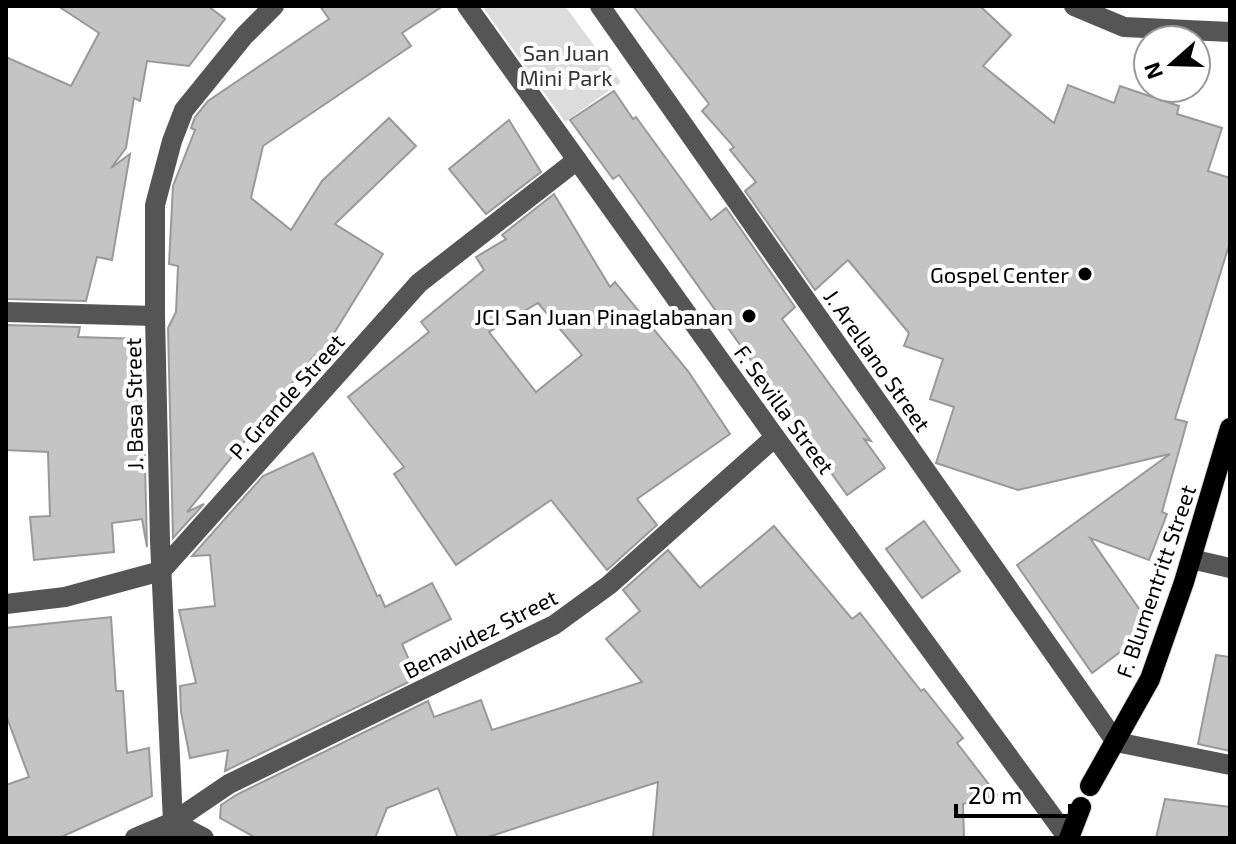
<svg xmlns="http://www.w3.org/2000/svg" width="1236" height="844" viewBox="0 0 1236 844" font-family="'Exo 2',sans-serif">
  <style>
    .green { fill: #dcdcdc }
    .building { fill: #c4c4c4; stroke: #999; stroke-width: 2; fill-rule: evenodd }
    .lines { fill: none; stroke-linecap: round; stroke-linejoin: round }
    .major-casing { stroke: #dbdbdb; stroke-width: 22 }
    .minor { stroke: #555; stroke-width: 20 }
    .major { stroke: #000; stroke-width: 20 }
    .poi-dot { fill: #000; stroke: #fff; stroke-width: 3 }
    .labels { text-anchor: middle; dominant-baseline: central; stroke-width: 8; stroke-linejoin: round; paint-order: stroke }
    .park-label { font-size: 22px; fill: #333; stroke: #fff }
    .poi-label { font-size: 22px; fill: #000; stroke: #fff; text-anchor: end }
    .street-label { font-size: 22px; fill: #000; stroke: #fff }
  </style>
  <rect width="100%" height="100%" fill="#fff"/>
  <polygon class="green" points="482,6 565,6 621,82 565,122"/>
  <g class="building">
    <polygon points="58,6 208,6 225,19 189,66 147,61 140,101 134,98 126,148 111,168 130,154 112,260 97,257 86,301 6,299 6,57 71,86 99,33"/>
    <polygon points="320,6 443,6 402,33 411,46 263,146 251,198 291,230 322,181 389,118 416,146 335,224 383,254 318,359 315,355 187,512 204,504 173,538 168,328 176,312 178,266 169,264 173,186 195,130 191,128 195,117 208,101 329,19"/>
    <polygon points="633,6 980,6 1011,35 983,66 1054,123 1068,85 1114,103 1120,86 1179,106 1177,114 1222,128 1208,171 1230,178 1230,242 1175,419 1187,422 1162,512 1167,514 1149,560 1090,538 1142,613 1124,649 1092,673 1017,565 1170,454 1018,490 936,463 954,407 930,399 943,359 904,346 909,333 848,260 815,290 745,191 756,182 730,150 734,147 702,111 709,104"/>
    <polygon points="614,91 633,119 636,117 711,220 726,208 795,307 782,319 871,441 864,439 885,468 847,495 619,175 613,179 570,120"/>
    <polygon points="509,120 541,172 486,214 449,169"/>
    <path d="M 554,194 L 610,287 L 615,282 L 688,371 L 730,434 L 637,499 L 657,525 L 607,570 L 551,500 L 456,565 L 394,474 L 404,467 L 348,397 L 429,332 L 421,322 L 484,270 L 476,257 L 506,239 L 502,235 ZM 538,303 L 582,355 L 536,392 L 489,332 Z"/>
    <polygon points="6,325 80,327 78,337 142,339 147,547 142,519 112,523 114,552 34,560 30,517 50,516 48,452 6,450"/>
    <polygon points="313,453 377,596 380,595 385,607 432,583 451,619 402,644 417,678 225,771 228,750 190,758 181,712 180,686 196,683 179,610 215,606 210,555 192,556 263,476"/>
    <polygon points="924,521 960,571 922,598 886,549"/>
    <polygon points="774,526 852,619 860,613 921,691 924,689 963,738 957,743 997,795 963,804 964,838 653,838 658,782 485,838 458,838 438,788 387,808 375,838 256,838 220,818 221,805 236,795 428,701 434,717 481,700 492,730 642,682 606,639 640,611 623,590 668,550 700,588"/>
    <polygon points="111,617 116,691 123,691 127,753 149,748 152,796 59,838 6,838 6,785 29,777 6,715 6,628"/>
    <polygon points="1216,655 1230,657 1230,751 1198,744"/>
    <polygon points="1165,799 1230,807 1230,838 1156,838"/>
  </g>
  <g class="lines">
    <g class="major-casing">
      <g id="major">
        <polyline points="1090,786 1150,679 1184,582 1230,428"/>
        <polyline points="1069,838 1081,807"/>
      </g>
    </g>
    <g class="minor">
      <polyline points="467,6 775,437 1068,838"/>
      <polyline points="600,6 1116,742 1230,765"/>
      <polyline points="1074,6 1124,27 1230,32"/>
      <polyline points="6,312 155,316"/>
      <polyline points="1191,559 1230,568"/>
      <polyline points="6,604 65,597 161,571 419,283 577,160"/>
      <polyline points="173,822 204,838"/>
      <polyline points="135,838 173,822 229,784 554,625 609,585 775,437"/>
      <polyline points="177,838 173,822 160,541 155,316 155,205 172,141 184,110 244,36 274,6"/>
    </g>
    <use href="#major" class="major"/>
  </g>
  <g class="poi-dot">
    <circle cx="1085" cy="274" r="8"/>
    <circle cx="749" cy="316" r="8"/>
  </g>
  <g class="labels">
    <g class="park-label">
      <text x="566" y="52">San Juan<tspan x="566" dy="25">Mini Park</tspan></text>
    </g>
    <g class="poi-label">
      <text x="1069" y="274">Gospel Center</text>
      <text x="733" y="316">JCI San Juan Pinaglabanan</text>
    </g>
    <g class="street-label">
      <text transform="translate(878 360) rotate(55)">J. Arellano Street</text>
      <text transform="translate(286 396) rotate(-48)">P. Grande Street</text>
      <text transform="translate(133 404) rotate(-91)">J. Basa Street</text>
      <text transform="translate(785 409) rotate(54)">F. Sevilla Street</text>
      <text transform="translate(1155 581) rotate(-71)">F. Blumentritt Street</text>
      <text transform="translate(480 633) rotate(-27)">Benavidez Street</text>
    </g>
  </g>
  <rect width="1236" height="844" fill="none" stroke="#000000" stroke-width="16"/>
  <g transform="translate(1172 64) rotate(250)"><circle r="38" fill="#ffffff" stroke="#999999" stroke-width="2"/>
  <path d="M0-6L14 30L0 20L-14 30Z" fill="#000000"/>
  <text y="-12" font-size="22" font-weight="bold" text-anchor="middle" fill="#000000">N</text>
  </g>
  <path d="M956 804v12h114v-12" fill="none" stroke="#000000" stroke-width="4"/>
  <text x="968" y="804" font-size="24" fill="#000000" stroke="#ffffff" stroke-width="6" paint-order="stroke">20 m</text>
</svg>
